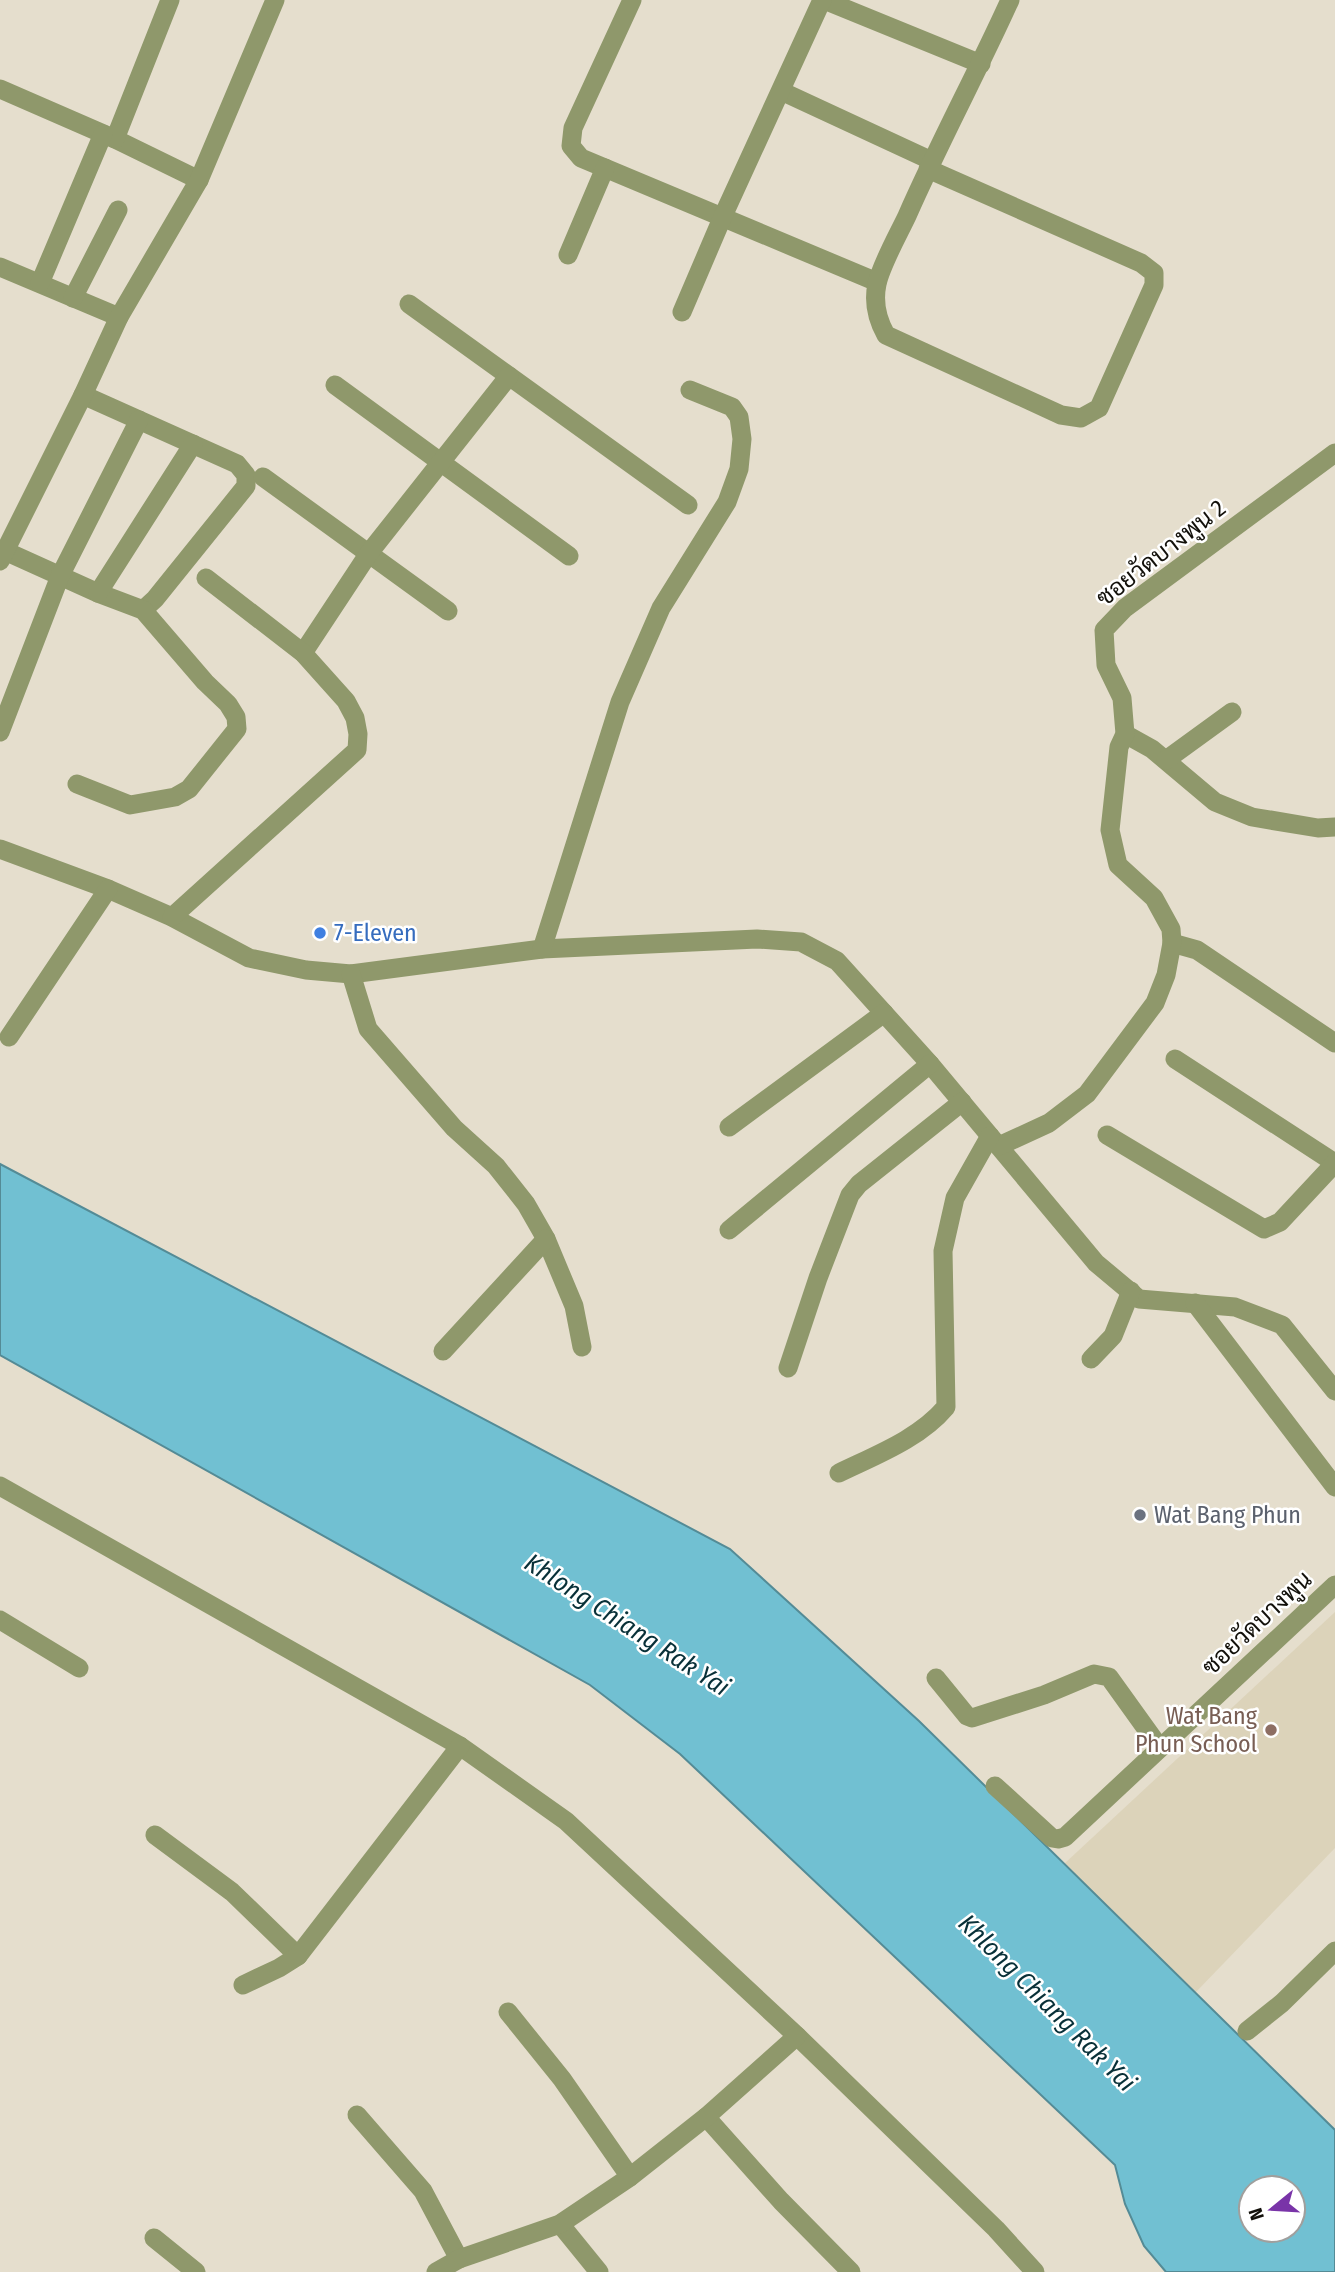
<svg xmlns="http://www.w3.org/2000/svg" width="1335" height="2272" viewBox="0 0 1335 2272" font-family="'Fira Sans Condensed',Sarabun,sans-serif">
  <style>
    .built { fill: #dcd3ba }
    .water { fill: #71c0d2; stroke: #548b96; stroke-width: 2; fill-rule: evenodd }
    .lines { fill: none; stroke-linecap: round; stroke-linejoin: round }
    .minor { stroke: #8f986b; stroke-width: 19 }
    .shop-dot { fill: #3f7fe0; stroke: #fff; stroke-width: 2.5 }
    .worship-dot { fill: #6b7280; stroke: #fff; stroke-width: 2.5 }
    .education-dot { fill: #8d6e63; stroke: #fff; stroke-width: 2.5 }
    .labels { text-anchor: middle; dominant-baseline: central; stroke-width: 5; stroke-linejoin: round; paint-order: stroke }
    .street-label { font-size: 24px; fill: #12100a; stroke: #fff }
    .shop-label { font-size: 24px; fill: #366cbe; stroke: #fff; text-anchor: start }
    .worship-label { font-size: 24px; fill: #5b616d; stroke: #fff; text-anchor: start }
    .education-label { font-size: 24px; fill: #785e54; stroke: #fff; text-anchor: end }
    .water-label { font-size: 26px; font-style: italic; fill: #083038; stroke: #fff }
  </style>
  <rect width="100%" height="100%" fill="#e5decd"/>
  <polygon class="built" points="1335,1612 1335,1848 1195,1993 1064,1864"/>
  <path class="water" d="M 0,1164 L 730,1549 L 919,1721 L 1335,2130 L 1335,2272 L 1166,2272 L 1144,2246 L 1125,2204 L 1115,2165 L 680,1754 L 590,1685 L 0,1355 ZM 1251,2188 L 1293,2188 L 1293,2230 L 1251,2230 Z"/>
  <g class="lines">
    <g class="minor">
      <polyline points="632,0 573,128 571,146 581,158 877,282"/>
      <polyline points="824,0 981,64"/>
      <polyline points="0,89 115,139 199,180"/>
      <polyline points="781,91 932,161"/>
      <polyline points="115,139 170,0"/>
      <path d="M 928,169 L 1141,263 L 1154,273 L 1154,285 L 1099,408 L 1081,418 L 1061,415 L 886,335 C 877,319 873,303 877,284 C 881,265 898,235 907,216 C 939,143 977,73 1010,0"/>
      <polyline points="568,255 605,168"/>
      <polyline points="0,267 119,317"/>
      <polyline points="40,283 103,134"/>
      <polyline points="73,298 118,210"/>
      <polyline points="409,304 688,505"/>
      <polyline points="682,312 723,216 822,0"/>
      <polyline points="335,385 569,556"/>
      <polyline points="83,395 237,464 246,475 246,486 155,599 143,610"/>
      <polyline points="263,477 448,611"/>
      <polyline points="5,551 98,593 143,610 205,682 228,704 236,717 237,729 189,789 175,797 130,805 77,784"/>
      <polyline points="0,561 83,395 119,317 199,180 275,0"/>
      <polyline points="98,593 193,444"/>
      <polyline points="303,653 369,553 509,376"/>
      <polyline points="0,732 60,576 139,420"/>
      <polyline points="1125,734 1152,749 1215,802 1252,817 1318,828 1335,827"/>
      <polyline points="1166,760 1232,712"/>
      <polyline points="0,849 108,889 172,917 249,958 306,970 351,974 542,949 757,939 801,942 837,961 930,1064 1096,1263 1139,1299 1235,1307 1282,1325 1335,1391"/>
      <polyline points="172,917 357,750 358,734 355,718 346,701 303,653 206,578"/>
      <polyline points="1172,943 1197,950 1335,1043"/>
      <polyline points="542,949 620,702 661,608 727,502 739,469 742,439 739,417 732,407 690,390"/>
      <polyline points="351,974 368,1029 454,1128 496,1166 526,1204 546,1239 574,1306 582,1347"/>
      <polyline points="9,1037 108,889"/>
      <polyline points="1175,1059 1335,1163"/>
      <polyline points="729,1127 884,1013"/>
      <polyline points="1107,1135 1264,1229 1280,1222 1335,1163"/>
      <polyline points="999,1146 1049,1123 1087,1094 1155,1003 1166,975 1172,943 1171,929 1154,898 1118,865 1110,830 1119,747 1125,734 1122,698 1106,665 1104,630 1125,608 1335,453"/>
      <polyline points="729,1230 930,1064"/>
      <polyline points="1195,1303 1335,1487"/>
      <polyline points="443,1351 546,1239"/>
      <polyline points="1091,1359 1113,1336 1131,1291"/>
      <polyline points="788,1368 818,1278 850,1195 859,1184 962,1102"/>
      <path d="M 839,1473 C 876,1455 919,1439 946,1407 L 943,1251 L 955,1198 L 990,1136"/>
      <polyline points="0,1486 460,1746 566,1821 797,2036 996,2229 1035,2272"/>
      <polyline points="0,1620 79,1668"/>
      <polyline points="936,1678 967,1716 972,1718 1044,1695 1094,1674 1109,1677 1160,1748"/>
      <polyline points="995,1786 1052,1838 1058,1839 1065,1837 1335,1585"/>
      <polyline points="155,1835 232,1892 298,1956"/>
      <polyline points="243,1985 279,1968 298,1956 460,1746"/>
      <polyline points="508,2012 562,2079 630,2177"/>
      <polyline points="1247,2031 1282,2003 1335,1951"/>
      <polyline points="357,2115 423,2191 459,2259"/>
      <polyline points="706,2117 781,2201 851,2272"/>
      <polyline points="560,2224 599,2272"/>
      <polyline points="154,2238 196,2272"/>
      <polyline points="436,2272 459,2259 560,2224 630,2177 706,2117 797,2036"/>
    </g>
  </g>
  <circle class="shop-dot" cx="320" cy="933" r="7"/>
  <circle class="worship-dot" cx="1140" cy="1515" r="7"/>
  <circle class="education-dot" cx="1271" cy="1730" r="7"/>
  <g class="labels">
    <g class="street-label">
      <text transform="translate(1161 553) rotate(-38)">ซอยวัดบางพูน 2</text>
      <text transform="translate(1257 1623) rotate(-43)">ซอยวัดบางพูน</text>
    </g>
    <g class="shop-label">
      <text x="334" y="933">7-Eleven</text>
    </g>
    <g class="worship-label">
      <text x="1154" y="1515">Wat Bang Phun</text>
    </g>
    <g class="education-label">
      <text x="1257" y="1716">Wat Bang<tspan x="1257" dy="28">Phun School</tspan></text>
    </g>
    <g class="water-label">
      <text transform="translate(627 1625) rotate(33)">Khlong Chiang Rak Yai</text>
      <text transform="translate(1047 2003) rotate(45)">Khlong Chiang Rak Yai</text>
    </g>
  </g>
  <g transform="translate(1272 2209) rotate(252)"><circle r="33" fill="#ffffff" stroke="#a09f9d" stroke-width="2"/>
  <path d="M0-5L12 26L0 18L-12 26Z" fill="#7934a8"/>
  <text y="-10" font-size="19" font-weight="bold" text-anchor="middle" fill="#12100a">N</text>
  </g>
</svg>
